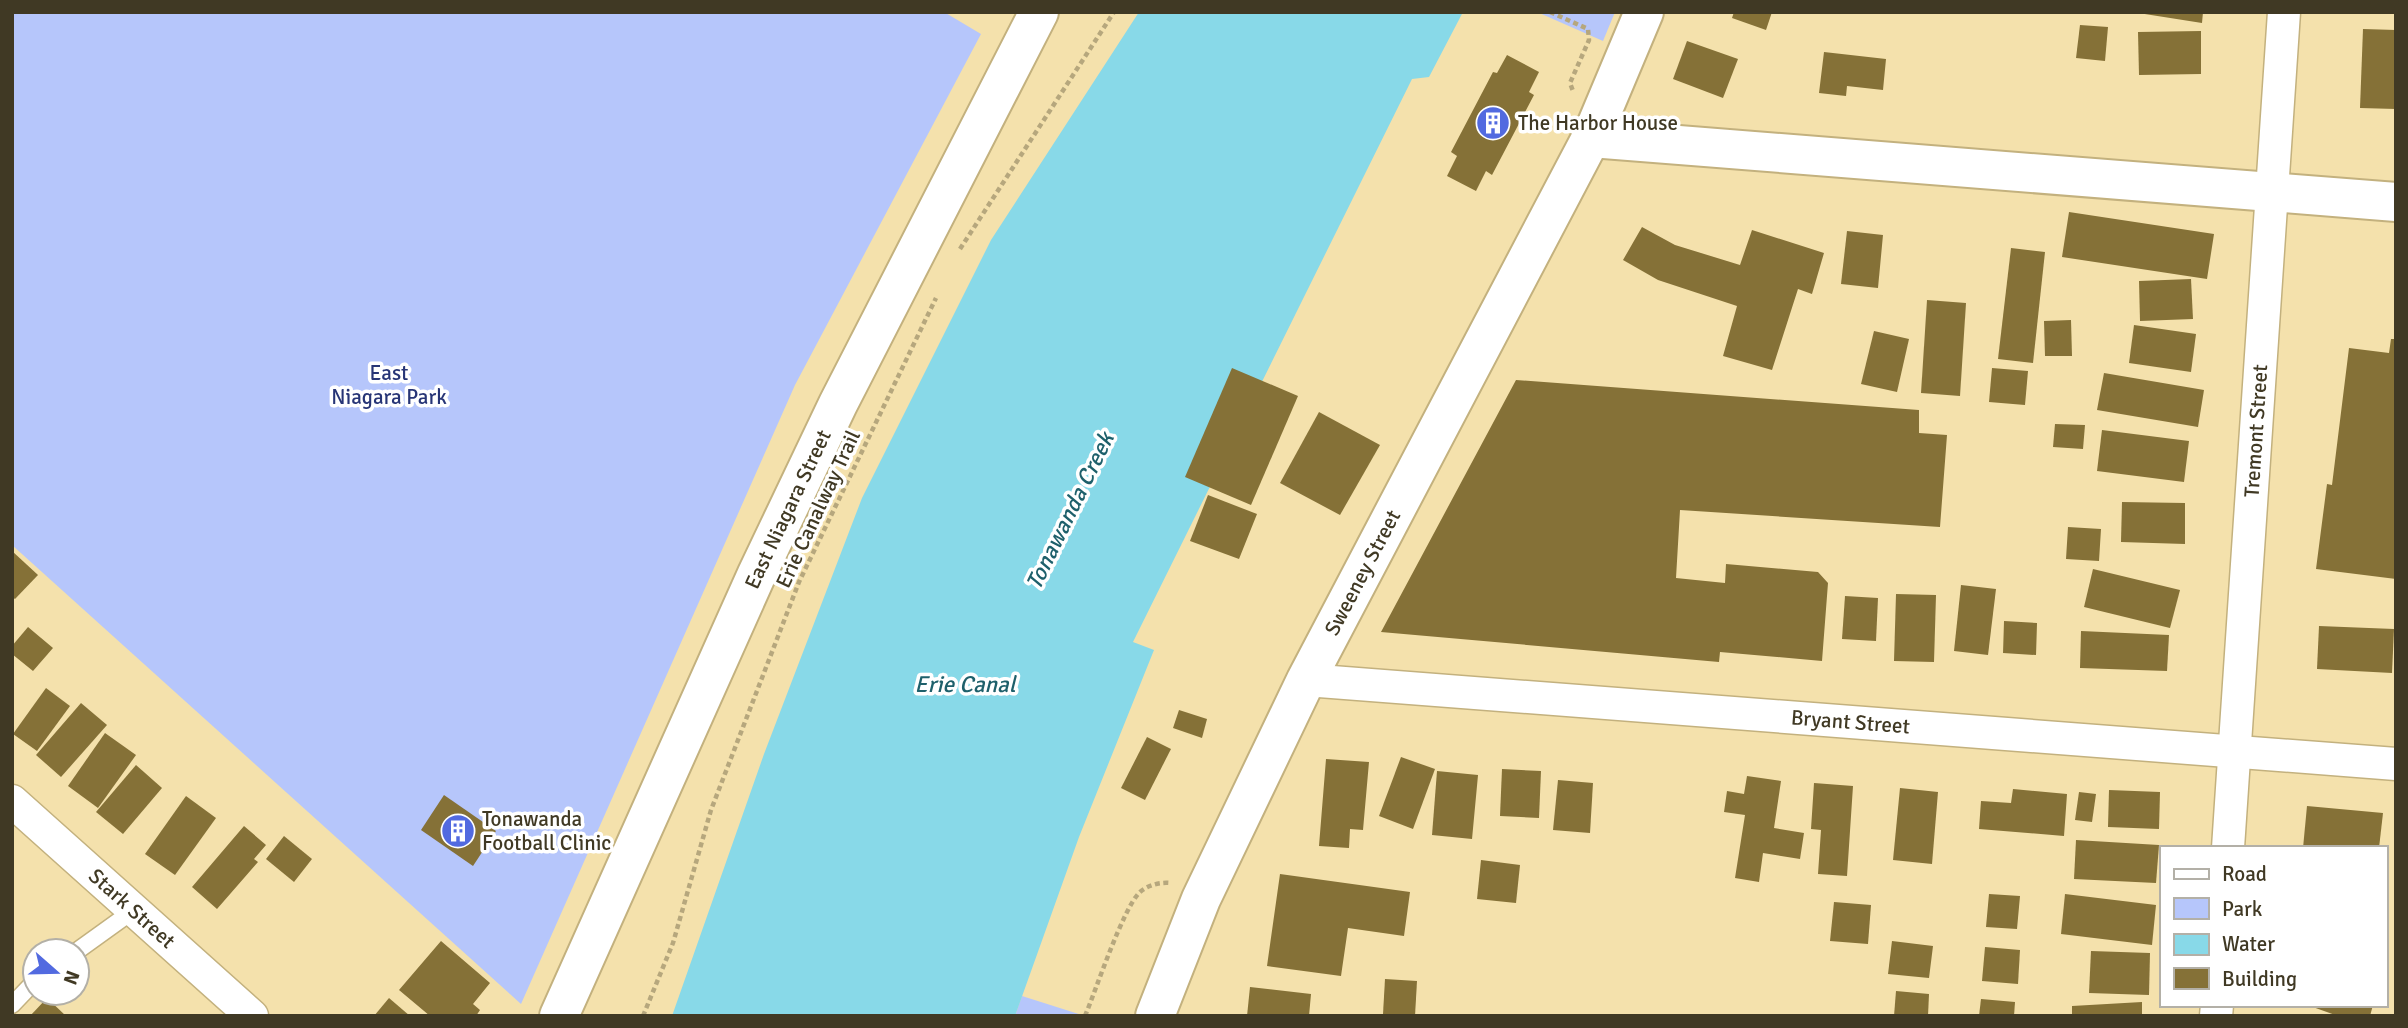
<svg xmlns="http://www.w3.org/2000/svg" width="2408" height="1028" viewBox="0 0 2408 1028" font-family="Signika,sans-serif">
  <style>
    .green { fill: #b6c6fb }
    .water { fill: #88d9e8 }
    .building { fill: #857137 }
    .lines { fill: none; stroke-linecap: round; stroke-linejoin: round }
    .service-casing { stroke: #c3b17e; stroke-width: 19 }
    .minor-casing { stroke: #c3b17e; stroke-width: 35 }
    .tertiary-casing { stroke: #c3b17e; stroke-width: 42 }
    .path { stroke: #b6a77d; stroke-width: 4.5; stroke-dasharray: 5 3.5; stroke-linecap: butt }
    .service { stroke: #fff; stroke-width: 16 }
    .minor { stroke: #fff; stroke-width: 32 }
    .tertiary { stroke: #fff; stroke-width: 38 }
    .labels { text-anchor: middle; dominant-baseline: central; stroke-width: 7; stroke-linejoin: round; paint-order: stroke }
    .poi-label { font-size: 21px; fill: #403924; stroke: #fff; text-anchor: start }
    .park-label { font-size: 21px; fill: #273576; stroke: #fff }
    .street-label { font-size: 21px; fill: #403924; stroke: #fff }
    .water-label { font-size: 23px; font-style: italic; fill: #1e606b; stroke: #fff }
  </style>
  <rect width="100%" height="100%" fill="#f4e1ac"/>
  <g class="green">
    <polygon points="12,12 944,12 981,34 795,385 521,1004 12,545"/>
    <polygon points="1537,12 1615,12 1603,41"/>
    <polygon points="1022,996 1085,1016 1015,1016"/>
  </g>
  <polygon class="water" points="1139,12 1463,12 1429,77 1412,79 1133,642 1154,650 1079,837 1015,1016 672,1016 764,754 862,498 991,240"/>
  <g class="building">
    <polygon points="1734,12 1772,12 1766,30 1732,18"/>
    <polygon points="2132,12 2203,12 2202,23"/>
    <polygon points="2080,25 2108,27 2105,61 2076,58"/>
    <polygon points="2363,29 2396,30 2396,109 2360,108"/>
    <polygon points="2201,31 2201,74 2139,75 2138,32"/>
    <polygon points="1687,41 1738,59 1723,98 1673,79"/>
    <polygon points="1824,52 1886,59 1883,90 1847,86 1846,96 1819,93"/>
    <polygon points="1507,55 1539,72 1529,92 1534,95 1492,175 1486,171 1476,191 1447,176 1457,156 1451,152 1493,72 1497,73"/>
    <polygon points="2069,212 2214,234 2207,279 2062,257"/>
    <polygon points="1642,227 1675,245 1740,265 1752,230 1824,253 1812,294 1798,289 1772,370 1723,356 1737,306 1658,280 1623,260"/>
    <polygon points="1847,231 1883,235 1878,288 1841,284"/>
    <polygon points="2011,248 2045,252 2033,363 1998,359"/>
    <polygon points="2191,279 2193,319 2140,321 2139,281"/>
    <polygon points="1927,300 1966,303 1960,396 1921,393"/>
    <polygon points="2071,320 2072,356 2045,356 2044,321"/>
    <polygon points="2134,325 2196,334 2191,372 2129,363"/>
    <polygon points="1874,331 1909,339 1897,392 1861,384"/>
    <polygon points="2391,339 2396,339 2396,579 2316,569 2327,484 2332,485 2349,348 2389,353"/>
    <polygon points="1232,368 1298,396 1251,505 1185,477"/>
    <polygon points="1992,368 2028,371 2025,405 1989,402"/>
    <polygon points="2104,373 2204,390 2198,427 2097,410"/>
    <polygon points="1516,380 1919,410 1919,433 1947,435 1940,527 1680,510 1676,578 1725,583 1726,564 1818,572 1828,583 1822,661 1720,652 1719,662 1381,632"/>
    <polygon points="1319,412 1380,445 1340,515 1280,483"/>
    <polygon points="2055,424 2085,425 2083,449 2053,447"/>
    <polygon points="2102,430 2189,441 2184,482 2097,471"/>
    <polygon points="1208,495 1257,514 1239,559 1190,541"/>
    <polygon points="2122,502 2185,503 2185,544 2121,542"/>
    <polygon points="2068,527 2101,529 2099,561 2066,559"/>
    <polygon points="12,551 38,575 15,599 12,597"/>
    <polygon points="2093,569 2180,590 2170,628 2084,607"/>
    <polygon points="1961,585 1996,589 1988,655 1954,651"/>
    <polygon points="1896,594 1936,595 1934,662 1894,661"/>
    <polygon points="1845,596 1878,598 1876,641 1842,639"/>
    <polygon points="2004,621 2037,623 2036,655 2003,653"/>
    <polygon points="2319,626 2394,629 2392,673 2317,669"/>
    <polygon points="28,627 53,648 33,671 12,654 12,646"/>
    <polygon points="2081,631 2169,635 2167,671 2080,668"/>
    <polygon points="46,688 70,706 37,751 13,734"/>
    <polygon points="81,703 107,725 61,777 36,755"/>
    <polygon points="1179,710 1207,719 1202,738 1173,728"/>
    <polygon points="105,733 136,755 98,808 68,786"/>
    <polygon points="1147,737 1171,749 1145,800 1121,788"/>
    <polygon points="1401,757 1435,769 1413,829 1379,816"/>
    <polygon points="1326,759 1369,762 1363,830 1350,829 1349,848 1319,846"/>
    <polygon points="136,765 162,788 123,834 96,812"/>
    <polygon points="1502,769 1541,771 1539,818 1500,816"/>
    <polygon points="1437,771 1478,775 1472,839 1432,835"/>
    <polygon points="1747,776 1781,781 1774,828 1804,833 1800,859 1763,853 1759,882 1735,878 1745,815 1724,812 1727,791 1744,794"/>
    <polygon points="1558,780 1593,783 1590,833 1553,830"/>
    <polygon points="1814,783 1853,786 1847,876 1818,874 1821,830 1811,829"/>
    <polygon points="1900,788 1938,792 1932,864 1893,860"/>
    <polygon points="2013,789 2067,794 2064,836 1979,829 1981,801 2011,803"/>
    <polygon points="2109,790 2160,792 2159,829 2108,827"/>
    <polygon points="2079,792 2096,794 2092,822 2075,820"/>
    <polygon points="444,795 496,831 473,866 421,830"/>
    <polygon points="186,796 216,818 175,875 145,854"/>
    <polygon points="2307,806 2383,813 2379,848 2303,848"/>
    <polygon points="244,826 266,845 254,859 258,862 217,909 192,887"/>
    <polygon points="284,836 312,859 294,882 266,859"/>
    <polygon points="2076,840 2159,845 2156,883 2074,879"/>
    <polygon points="1481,860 1520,865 1516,903 1477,899"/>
    <polygon points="1280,874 1410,892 1404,936 1348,928 1341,976 1267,966"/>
    <polygon points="1989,894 2020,896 2017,929 1986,927"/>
    <polygon points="2065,894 2156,905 2152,945 2061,934"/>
    <polygon points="1834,902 1871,905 1868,944 1830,941"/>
    <polygon points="441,941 490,983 473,1004 480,1010 476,1016 430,1016 399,990"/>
    <polygon points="1892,941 1933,946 1929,978 1888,974"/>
    <polygon points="1985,947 2020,950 2018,984 1982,981"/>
    <polygon points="2091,951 2150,953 2149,995 2089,993"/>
    <polygon points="1385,979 1417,981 1415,1016 1383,1014"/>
    <polygon points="1250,987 1311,994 1309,1016 1247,1016"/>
    <polygon points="1896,991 1929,994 1928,1016 1894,1016"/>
    <polygon points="47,998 66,1016 30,1016"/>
    <polygon points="389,998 410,1016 374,1016"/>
    <polygon points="1981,999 2015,1002 2014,1016 1979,1016"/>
    <polygon points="2142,1002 2142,1016 2072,1016 2072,1006"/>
    <polygon points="2373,1005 2370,1016 2338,1016 2310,1006"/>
  </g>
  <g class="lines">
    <g class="service-casing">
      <g id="service">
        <polyline points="77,951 134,910"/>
        <polyline points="12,1005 35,981"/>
      </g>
    </g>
    <g class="minor-casing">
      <g id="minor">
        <path id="s1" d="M 1306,680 L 2396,764"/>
        <path id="s2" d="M 12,801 L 252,1016"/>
        <path id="s3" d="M 2228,848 L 2284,12"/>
        <polyline points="2216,1016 2217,1005"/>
      </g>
    </g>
    <g class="tertiary-casing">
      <g id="tertiary">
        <polyline points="1591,138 2396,202"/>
        <path id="s4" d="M 559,1016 L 756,576 L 838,404 L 1039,12"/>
        <path id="s5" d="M 1155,1016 L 1201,899 L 1306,680 L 1591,138 L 1644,12"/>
      </g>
    </g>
    <g class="path">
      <polyline points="1550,12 1588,29 1589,40 1570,83 1573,91"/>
      <polyline points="960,249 1114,12"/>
      <polyline points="643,1016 673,943 711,810 799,582 936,298"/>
      <path d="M 1085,1016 C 1096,990 1123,908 1140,892 C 1148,885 1160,882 1170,883"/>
    </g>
    <use href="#service" class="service"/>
    <use href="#minor" class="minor"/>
    <use href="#tertiary" class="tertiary"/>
  </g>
  <defs>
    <g id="building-disc" transform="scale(1.75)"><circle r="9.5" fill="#526ae0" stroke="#fff"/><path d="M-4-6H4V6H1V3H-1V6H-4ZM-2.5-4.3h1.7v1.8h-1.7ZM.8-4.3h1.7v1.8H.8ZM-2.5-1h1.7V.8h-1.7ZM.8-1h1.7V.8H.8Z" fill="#fff"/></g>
  </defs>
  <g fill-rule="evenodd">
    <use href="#building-disc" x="1493" y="123"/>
    <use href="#building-disc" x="458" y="831"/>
  </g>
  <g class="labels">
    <g class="poi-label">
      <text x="1518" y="123">The Harbor House</text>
      <text x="482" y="819">Tonawanda<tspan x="482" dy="24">Football Clinic</tspan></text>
    </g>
    <g class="park-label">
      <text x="389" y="373">East<tspan x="389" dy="24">Niagara Park</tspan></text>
    </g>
    <g class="street-label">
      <text stroke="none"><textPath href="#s3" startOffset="418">Tremont Street</textPath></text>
      <text stroke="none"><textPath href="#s4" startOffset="556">East Niagara Street</textPath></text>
      <text transform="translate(818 509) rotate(-65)">Erie Canalway Trail</text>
      <text stroke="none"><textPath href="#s5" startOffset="490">Sweeney Street</textPath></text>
      <text stroke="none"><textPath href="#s1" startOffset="546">Bryant Street</textPath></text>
      <text stroke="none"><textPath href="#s2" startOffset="161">Stark Street</textPath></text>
    </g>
    <g class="water-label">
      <text transform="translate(1070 511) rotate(-64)">Tonawanda Creek</text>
      <text x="965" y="684">Erie Canal</text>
    </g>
  </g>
  <rect width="2408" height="1028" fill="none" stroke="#403924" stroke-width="28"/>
  <rect x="2160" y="846" width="228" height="161" fill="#ffffff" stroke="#b3b0a7" stroke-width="2"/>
  <rect x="2174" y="869" width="35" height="10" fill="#ffffff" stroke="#b3b0a7" stroke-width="2"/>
  <text x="2222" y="881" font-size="21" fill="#403924">Road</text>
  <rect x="2174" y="898" width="35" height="21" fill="#b6c6fb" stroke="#b3b0a7" stroke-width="2"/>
  <text x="2222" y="916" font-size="21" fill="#403924">Park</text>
  <rect x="2174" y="934" width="35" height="21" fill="#88d9e8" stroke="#b3b0a7" stroke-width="2"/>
  <text x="2222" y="951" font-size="21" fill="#403924">Water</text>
  <rect x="2174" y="968" width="35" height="21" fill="#857137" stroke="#b3b0a7" stroke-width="2"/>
  <text x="2222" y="986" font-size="21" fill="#403924">Building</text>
  <g transform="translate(56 972) rotate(110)"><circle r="33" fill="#ffffff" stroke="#b3b0a7" stroke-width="2"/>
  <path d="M0-5L12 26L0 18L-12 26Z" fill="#526ae0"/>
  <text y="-10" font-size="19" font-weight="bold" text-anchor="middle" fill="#403924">N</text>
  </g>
</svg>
